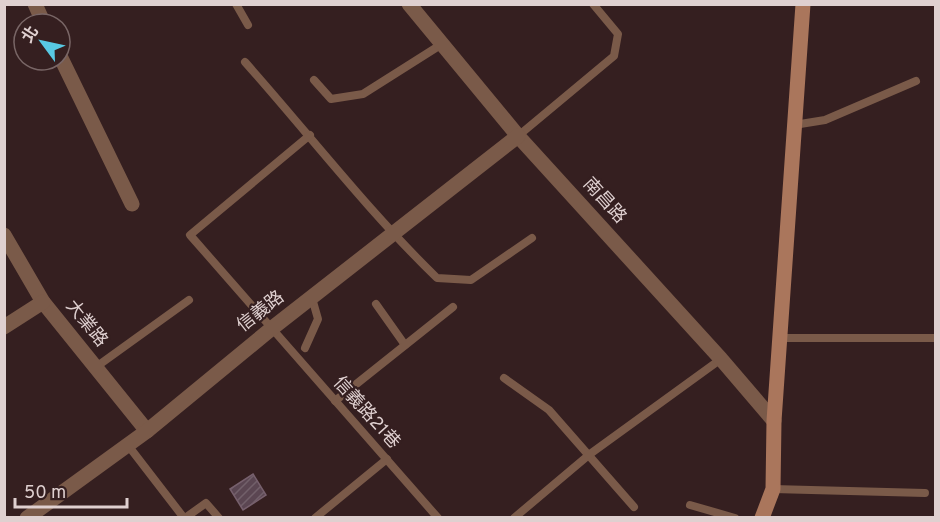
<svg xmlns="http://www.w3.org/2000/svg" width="940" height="522" viewBox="0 0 940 522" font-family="Overpass,'Noto Sans TC',sans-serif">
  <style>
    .building { fill: url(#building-hatch); stroke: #77606d; stroke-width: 1.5 }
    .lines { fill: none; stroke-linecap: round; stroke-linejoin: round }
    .lane { stroke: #7a5a49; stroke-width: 8 }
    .street { stroke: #7a5a49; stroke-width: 15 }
    .secondary { stroke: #aa765c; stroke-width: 15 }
    .labels { text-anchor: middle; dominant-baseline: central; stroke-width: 4.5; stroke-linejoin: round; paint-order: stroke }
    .street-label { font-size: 18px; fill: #dfd0d0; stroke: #351f20 }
  </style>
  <defs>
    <pattern id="building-hatch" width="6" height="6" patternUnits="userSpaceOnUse" patternTransform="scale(1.5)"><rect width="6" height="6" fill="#5b4652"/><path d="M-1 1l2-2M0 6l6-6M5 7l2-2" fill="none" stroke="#72606a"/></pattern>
  </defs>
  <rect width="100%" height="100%" fill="#351f20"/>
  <polygon class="building" points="253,474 266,495 243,510 230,489"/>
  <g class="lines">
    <g class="lane">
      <polyline points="236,4 248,25"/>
      <path d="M 245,62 C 309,134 368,211 437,278 L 471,280 L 532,238"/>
      <polyline points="314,80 331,99 363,94 442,44"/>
      <polyline points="794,125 825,120 916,81"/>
      <polyline points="310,135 190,235 438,518"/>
      <polyline points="518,136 614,56 618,34 593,4"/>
      <polyline points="376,304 405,345"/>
      <polyline points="780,338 936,338"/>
      <polyline points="305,348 318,319 312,298"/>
      <polyline points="96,367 189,300"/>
      <polyline points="504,378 549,410 634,507"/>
      <polyline points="335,401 453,307"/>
      <polyline points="127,444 184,518"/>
      <polyline points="773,489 925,493"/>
      <polyline points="690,505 735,518"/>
      <polyline points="185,518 206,503 219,518"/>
      <polyline points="315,518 387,459"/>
      <polyline points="514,518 590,454 721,359"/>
    </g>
    <g class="street">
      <polyline points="35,4 44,24"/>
      <polyline points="409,4 518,136 721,359 774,421"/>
      <polyline points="60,56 132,204"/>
      <polyline points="4,235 43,302 147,431"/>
      <polyline points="4,327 43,302"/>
      <polyline points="27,518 147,431 271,329 518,136"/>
    </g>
    <polyline class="secondary" points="762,518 773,489 774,421 803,4"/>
  </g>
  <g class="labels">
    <g class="street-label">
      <text transform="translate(604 201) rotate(48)">南昌路</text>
      <text transform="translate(261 312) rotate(-38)">信義路</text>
      <text transform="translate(86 324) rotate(51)">大業路</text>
      <text transform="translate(366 413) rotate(48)">信義路21巷</text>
    </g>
  </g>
  <rect width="940" height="522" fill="none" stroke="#dfd0d0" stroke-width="12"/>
  <g transform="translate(42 42) rotate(303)"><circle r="28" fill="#351f20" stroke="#796666" stroke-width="1.5"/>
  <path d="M0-4.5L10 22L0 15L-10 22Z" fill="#58c9e3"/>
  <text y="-9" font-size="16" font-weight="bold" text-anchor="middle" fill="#dfd0d0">北</text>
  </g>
  <path d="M15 498v9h112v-9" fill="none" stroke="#dfd0d0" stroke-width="3"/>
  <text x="24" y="498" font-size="18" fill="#dfd0d0" stroke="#351f20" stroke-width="4.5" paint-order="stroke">50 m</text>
</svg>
